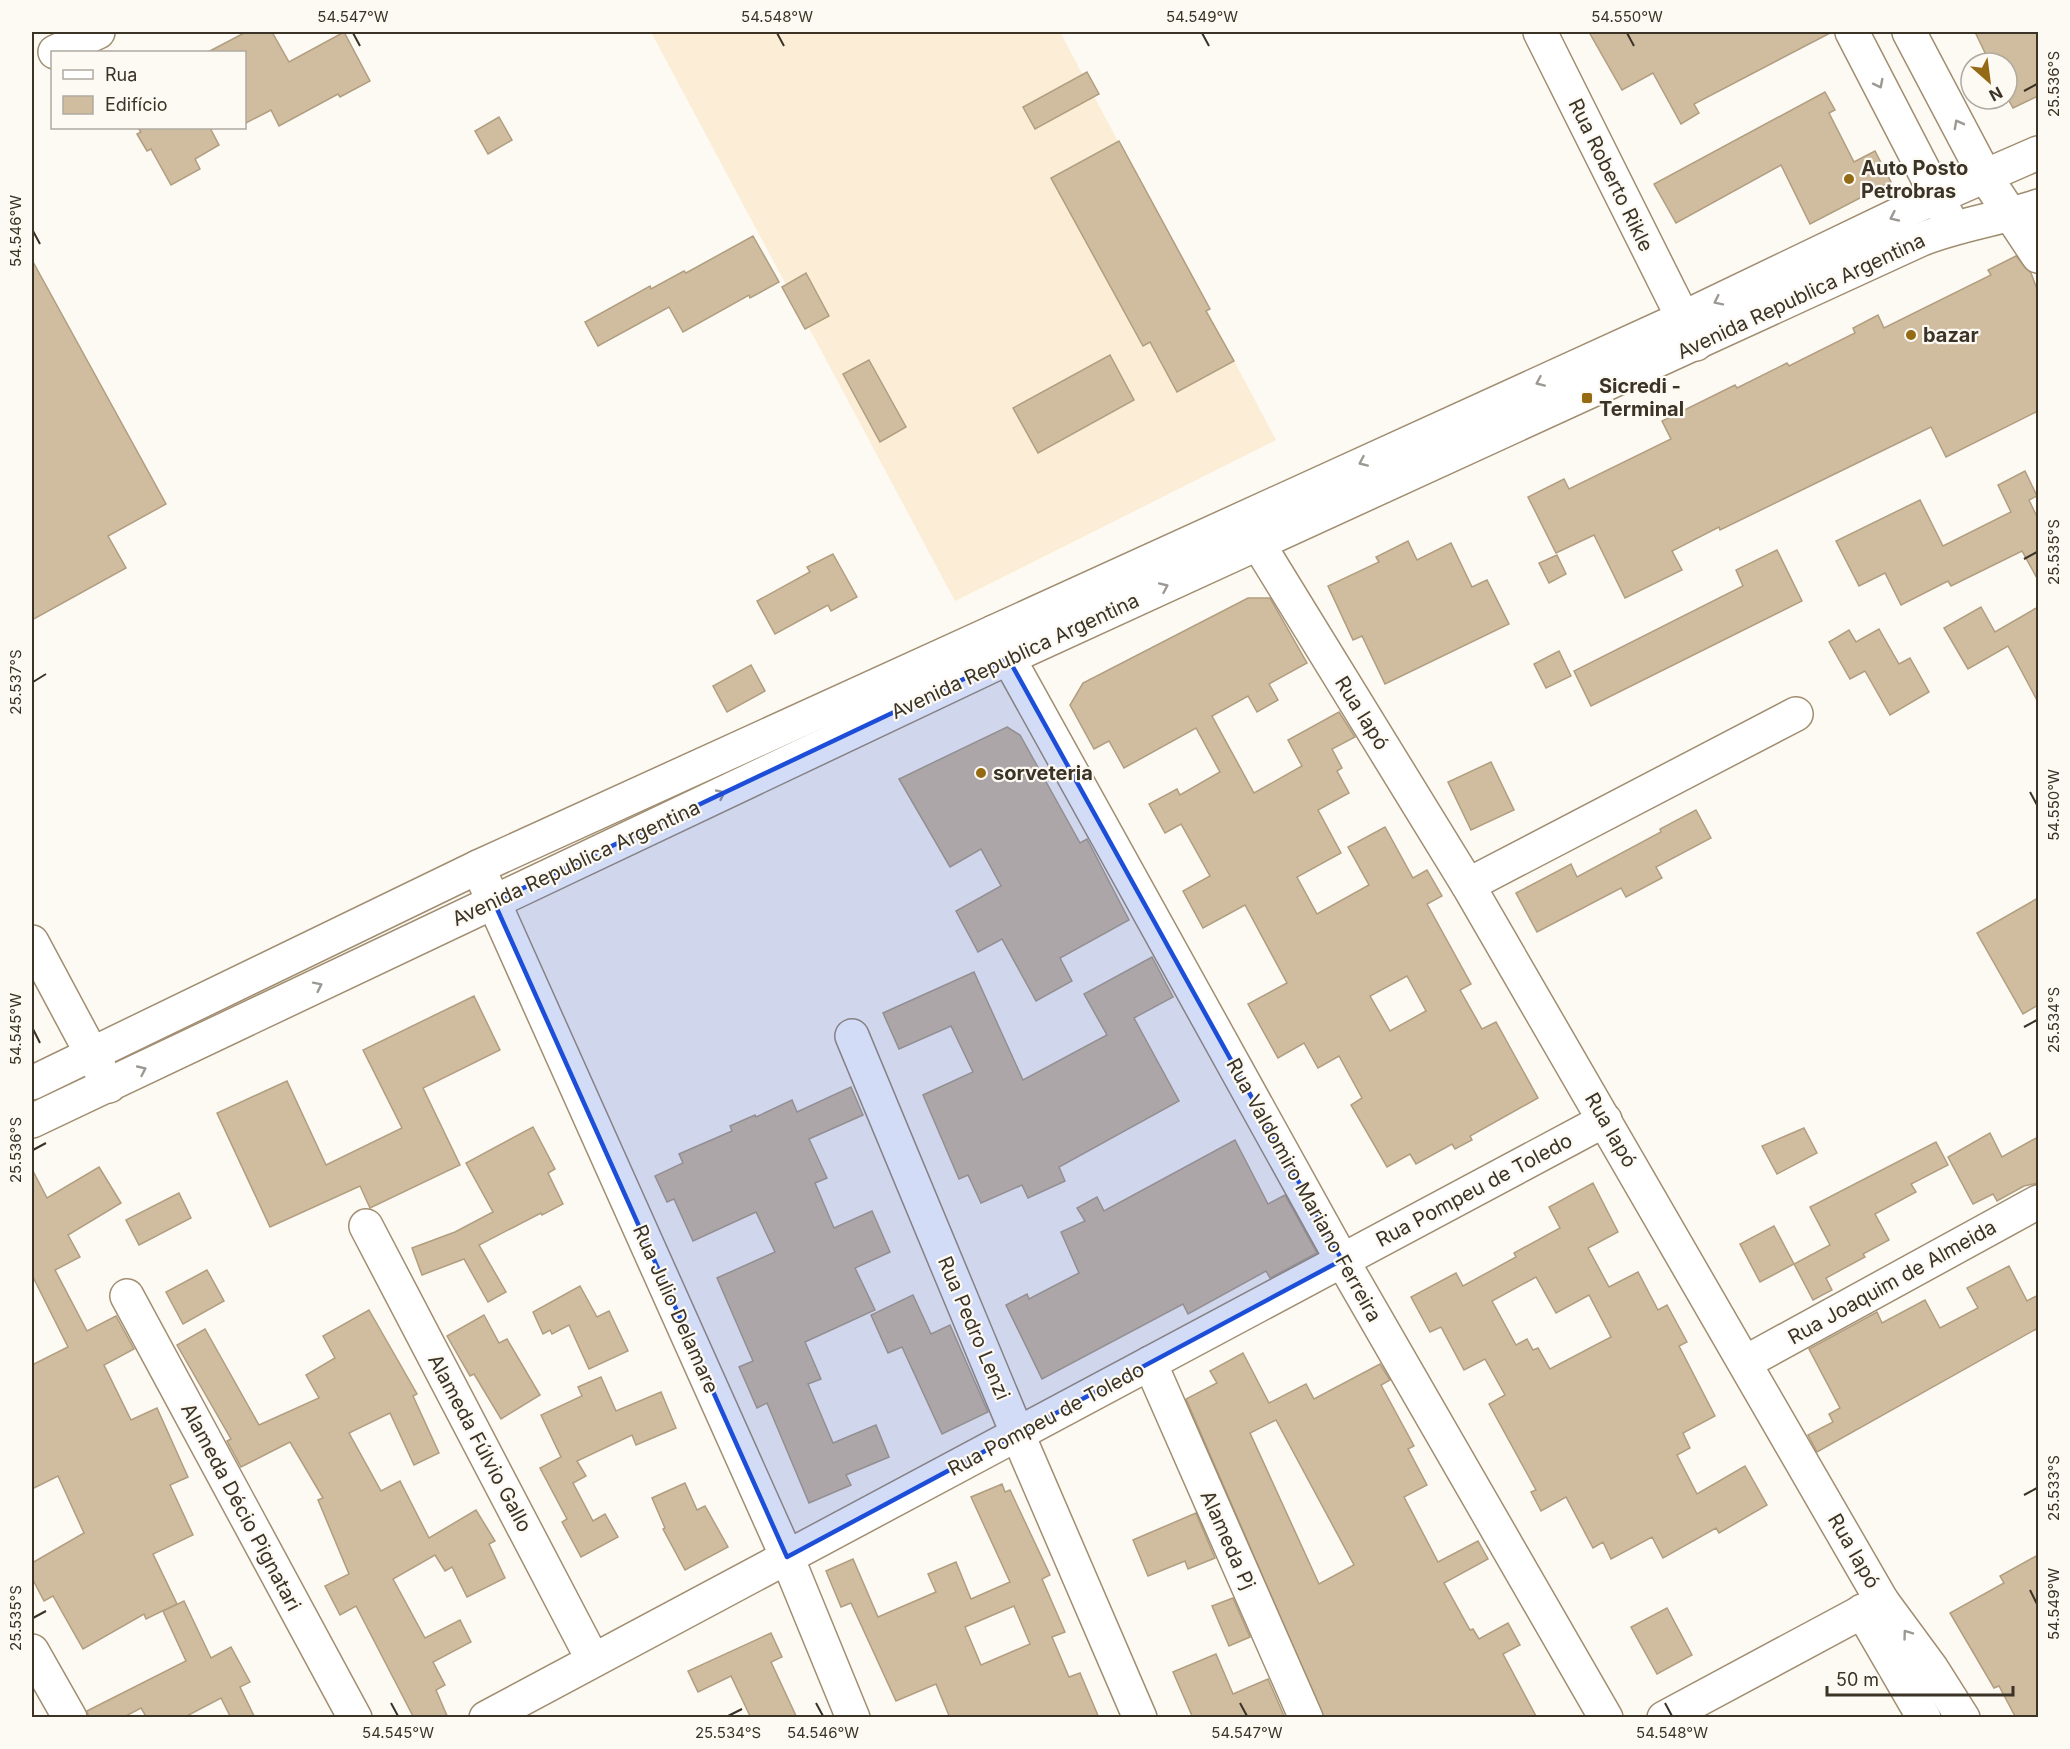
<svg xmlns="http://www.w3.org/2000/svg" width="2070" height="1749" viewBox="0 0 2070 1749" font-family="Inter,sans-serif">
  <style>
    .built { fill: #fbedd6 }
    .building { fill: #d0bc9e; stroke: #b19e80; stroke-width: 1.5; fill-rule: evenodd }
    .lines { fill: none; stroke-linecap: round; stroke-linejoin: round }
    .minor-casing { stroke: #a18e71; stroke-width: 36 }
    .major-casing { stroke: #a18e71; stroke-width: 36 }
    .minor { stroke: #fff; stroke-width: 33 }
    .major { stroke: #fff; stroke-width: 33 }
    .oneway { stroke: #9c9992 }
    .marked { fill: #1d4ed8; fill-opacity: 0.2; stroke: #1d4ed8; stroke-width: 4.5; stroke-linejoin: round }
    .ticks { fill: none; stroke: #3a3326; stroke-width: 2 }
    .poi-dot { fill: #946a14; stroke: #fdf9f3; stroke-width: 2 }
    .labels { text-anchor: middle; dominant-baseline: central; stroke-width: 4.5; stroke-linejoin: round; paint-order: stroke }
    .poi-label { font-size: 20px; font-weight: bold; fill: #3a3326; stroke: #fdf9f3; text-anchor: start }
    .street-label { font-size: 20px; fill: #3a3326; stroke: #fdf9f3 }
    .neatline { fill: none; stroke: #3a3326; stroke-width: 2 }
    .ticks-label { font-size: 15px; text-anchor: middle; fill: #3a3326 }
  </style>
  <rect width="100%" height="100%" fill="#fdf9f3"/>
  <polygon class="built" points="651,32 1060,32 1276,440 955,601"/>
  <g class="building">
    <polygon points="246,32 272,32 289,62 344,32 370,81 340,97 338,94 279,126 271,110 244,124 244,52 208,52"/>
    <polygon points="1589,32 1832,32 1694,104 1699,113 1681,124 1653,73 1622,90"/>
    <polygon points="1975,32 2038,32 2038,96 2013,108 2007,97 2007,63 1990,63"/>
    <polygon points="1087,72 1099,94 1035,129 1023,107"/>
    <polygon points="1825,92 1835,110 1829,113 1854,162 1875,151 1891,182 1810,224 1781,165 1676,223 1654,184"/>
    <polygon points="499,117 512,140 488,154 475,131"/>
    <polygon points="138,128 210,128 219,145 195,159 200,169 171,185 151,149 147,151 137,134 141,132"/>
    <polygon points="1119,141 1210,309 1206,311 1234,361 1177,392 1150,342 1143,346 1051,178"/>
    <polygon points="753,236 779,282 750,298 749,295 683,332 669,307 598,346 585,322 650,286 651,289 684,271 686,273"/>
    <polygon points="2016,256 2031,273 2038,292 2038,411 1946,457 1931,427 1720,530 1719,527 1672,551 1682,570 1625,598 1594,535 1556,553 1528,497 1564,479 1569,489 1671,439 1662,421 1735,385 1737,388 1787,363 1789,366 1855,333 1853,328 1878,315 1884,328 1991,275 1988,270"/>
    <polygon points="32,260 166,504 108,536 126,568 32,620"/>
    <polygon points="806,273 829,316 805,329 782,287"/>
    <polygon points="1110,355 1134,400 1038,453 1013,408"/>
    <polygon points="869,360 906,427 880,442 843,374"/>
    <polygon points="2025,471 2037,496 2029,500 2038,519 2038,580 2022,551 1951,586 1948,581 1901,605 1885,573 1859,586 1836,541 1920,500 1943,546 2011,512 1998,485"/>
    <polygon points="1408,541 1417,560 1451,543 1472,587 1487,580 1509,624 1385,684 1362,636 1353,640 1328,586 1379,562 1376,557"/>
    <polygon points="1777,550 1802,601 1591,706 1574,671 1743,586 1736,570"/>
    <polygon points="833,554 857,597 831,611 828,605 775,634 757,601 810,572 807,567"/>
    <polygon points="1557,555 1566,574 1549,583 1539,563"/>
    <path d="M 1248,598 L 1270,598 L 1307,663 L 1269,684 L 1278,700 L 1257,712 L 1248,696 L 1212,716 L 1254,793 L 1302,766 L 1288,740 L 1339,712 L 1355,737 L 1332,749 L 1342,768 L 1337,771 L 1349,793 L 1318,810 L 1341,853 L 1297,877 L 1317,914 L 1369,885 L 1348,847 L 1385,827 L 1413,878 L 1427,870 L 1442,896 L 1427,904 L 1471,984 L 1460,990 L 1482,1029 L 1496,1022 L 1538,1098 L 1470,1136 L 1472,1140 L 1455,1149 L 1452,1144 L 1416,1164 L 1410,1154 L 1387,1167 L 1351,1105 L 1362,1098 L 1339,1056 L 1318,1068 L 1304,1043 L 1278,1058 L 1248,1004 L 1287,983 L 1245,905 L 1203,928 L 1183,891 L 1210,876 L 1181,824 L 1165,833 L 1149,804 L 1177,789 L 1180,795 L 1220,772 L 1196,728 L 1124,768 L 1109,741 L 1094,749 L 1070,705 L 1083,683 ZM 1407,976 L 1426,1011 L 1390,1031 L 1370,996 Z"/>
    <polygon points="1981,607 1995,632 2038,607 2038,702 2008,646 1968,669 1944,628"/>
    <polygon points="1879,629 1899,664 1910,658 1929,692 1890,715 1865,671 1850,679 1829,642 1849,630 1856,642"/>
    <polygon points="1559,651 1571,676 1546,688 1534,664"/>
    <polygon points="751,665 765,691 727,712 713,686"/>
    <polygon points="1007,727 1020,735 1080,843 1087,839 1129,920 1060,958 1072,981 1036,1001 1002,939 978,952 956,911 1001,886 981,849 950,867 899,779"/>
    <polygon points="1491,762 1514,810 1471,830 1448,782"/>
    <polygon points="1696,810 1711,838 1656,867 1662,878 1626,897 1621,888 1537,932 1516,893 1571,864 1577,877 1661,832 1660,829"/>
    <polygon points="2038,898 2038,1005 2023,1014 1977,933"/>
    <polygon points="1152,957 1173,997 1134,1018 1179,1101 1059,1167 1065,1181 1028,1198 1022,1185 981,1203 968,1175 959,1179 923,1095 973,1072 951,1026 899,1049 883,1013 974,972 1023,1080 1107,1035 1084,994"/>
    <polygon points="474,996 500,1050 423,1088 460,1165 370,1208 360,1186 270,1227 217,1113 287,1081 326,1165 402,1128 363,1050"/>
    <polygon points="851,1087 863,1115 809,1139 827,1178 815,1183 834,1228 872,1211 890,1252 855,1268 875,1310 805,1342 821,1379 808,1384 833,1443 876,1425 889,1457 846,1475 851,1485 809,1503 767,1403 757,1408 739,1367 753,1361 717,1278 775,1252 756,1212 693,1241 674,1199 667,1202 655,1176 683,1163 679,1154 732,1131 730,1126 755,1115 756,1117 792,1100 797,1112"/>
    <polygon points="533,1127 555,1169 548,1173 563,1204 542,1215 541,1213 479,1245 506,1292 488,1302 464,1259 422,1275 412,1248 455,1232 493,1212 466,1163"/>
    <polygon points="1804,1128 1817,1153 1777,1174 1762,1146"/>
    <polygon points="1990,1133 2002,1157 2038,1137 2038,1183 2024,1186 1997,1201 1993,1194 1973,1204 1948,1157"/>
    <polygon points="1235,1140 1268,1204 1285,1195 1317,1253 1270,1278 1266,1271 1188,1314 1183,1304 1042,1379 1006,1305 1027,1294 1029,1299 1079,1273 1061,1232 1085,1221 1077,1208 1097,1197 1104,1211"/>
    <polygon points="1936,1142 1948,1165 1911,1184 1916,1192 1875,1214 1889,1240 1863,1254 1865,1257 1826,1278 1832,1290 1813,1300 1794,1264 1830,1245 1810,1207"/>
    <polygon points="99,1167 121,1203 68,1235 80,1257 55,1270 87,1331 116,1316 134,1349 104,1365 131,1420 157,1408 188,1477 170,1485 193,1535 153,1554 177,1604 146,1619 144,1614 83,1649 53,1596 44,1601 32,1578 32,1563 84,1533 58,1476 32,1489 32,1365 68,1347 32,1275 32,1169 47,1198"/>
    <path d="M 1593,1183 L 1618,1232 L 1588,1248 L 1609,1287 L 1638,1272 L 1658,1310 L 1667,1305 L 1687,1342 L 1679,1346 L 1715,1416 L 1683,1433 L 1690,1448 L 1677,1455 L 1697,1494 L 1745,1466 L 1767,1505 L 1719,1533 L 1716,1528 L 1663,1558 L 1652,1537 L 1611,1559 L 1603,1542 L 1593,1548 L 1566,1497 L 1541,1511 L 1531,1492 L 1536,1490 L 1489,1404 L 1505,1395 L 1485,1359 L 1464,1370 L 1441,1327 L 1430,1332 L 1411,1297 L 1456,1273 L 1463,1286 L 1516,1257 L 1514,1253 L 1560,1228 L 1549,1207 ZM 1536,1277 L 1556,1313 L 1589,1295 L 1611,1337 L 1550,1369 L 1538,1348 L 1533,1350 L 1527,1339 L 1516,1345 L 1492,1301 Z"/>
    <polygon points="179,1193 191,1218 139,1245 126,1220"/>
    <polygon points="1774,1226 1794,1264 1760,1282 1740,1244"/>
    <polygon points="2009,1266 2027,1301 2038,1295 2038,1328 1817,1452 1808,1435 1833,1422 1829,1414 1840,1408 1809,1349 1877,1312 1882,1323 1925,1300 1940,1328 1978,1308 1967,1288"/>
    <polygon points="207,1270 224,1301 183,1324 166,1292"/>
    <polygon points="580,1286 597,1317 609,1311 628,1351 589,1369 569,1325 552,1334 550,1330 543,1334 533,1312"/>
    <polygon points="913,1295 931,1334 950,1325 988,1412 942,1434 902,1347 888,1353 871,1315"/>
    <polygon points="369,1310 417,1394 413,1396 439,1453 414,1465 390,1413 349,1433 381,1491 400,1481 429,1538 476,1510 495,1541 489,1544 505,1578 467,1597 452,1567 445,1571 435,1555 393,1579 425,1638 460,1620 471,1642 433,1662 445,1685 436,1690 448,1718 414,1718 356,1606 340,1615 325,1586 349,1574 318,1500 323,1498 290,1442 241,1467 227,1441 231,1439 177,1345 205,1329 259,1425 319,1398 306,1375 335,1358 323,1336"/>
    <polygon points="484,1315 499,1343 507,1339 540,1395 501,1419 474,1374 470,1376 447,1336"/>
    <path d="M 1243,1353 L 1269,1403 L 1306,1384 L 1314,1399 L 1380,1364 L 1390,1380 L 1381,1385 L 1414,1446 L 1408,1449 L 1427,1485 L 1404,1497 L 1438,1562 L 1478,1541 L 1488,1559 L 1444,1583 L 1470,1630 L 1473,1629 L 1479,1639 L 1508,1623 L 1520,1645 L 1503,1654 L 1537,1718 L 1324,1718 L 1186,1399 L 1217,1383 L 1210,1371 ZM 1276,1420 L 1354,1565 L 1319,1584 L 1250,1433 Z"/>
    <polygon points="601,1377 616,1411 661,1392 676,1428 636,1445 632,1435 577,1461 586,1476 573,1483 593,1521 605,1514 618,1537 581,1557 562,1522 567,1519 540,1468 561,1457 541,1415 582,1396 578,1387"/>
    <polygon points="685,1483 697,1510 705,1506 728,1547 685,1570 663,1529 665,1528 652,1498"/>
    <path d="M 1002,1484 L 1005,1492 L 1010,1490 L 1050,1575 L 1042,1579 L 1065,1632 L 1052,1637 L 1069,1677 L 1080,1673 L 1099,1718 L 950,1718 L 936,1684 L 896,1701 L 851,1603 L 841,1607 L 826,1571 L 853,1559 L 878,1617 L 936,1592 L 928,1574 L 956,1562 L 971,1599 L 1010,1582 L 971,1497 ZM 1014,1606 L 1030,1644 L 981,1665 L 965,1627 Z"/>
    <polygon points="1196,1513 1215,1558 1188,1569 1185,1561 1148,1576 1133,1540"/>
    <polygon points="2038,1555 2038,1718 2016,1718 1999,1686 1994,1688 1950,1613 2004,1583 2000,1576"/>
    <polygon points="1233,1598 1250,1637 1229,1646 1212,1606"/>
    <polygon points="184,1601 211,1658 231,1647 250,1682 240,1687 255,1718 231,1718 221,1698 183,1718 147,1718 141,1708 122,1718 89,1718 87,1711 186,1661 163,1611"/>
    <polygon points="1667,1608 1692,1655 1657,1674 1631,1627"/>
    <polygon points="771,1633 782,1657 771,1662 797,1718 751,1718 731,1676 698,1692 688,1671"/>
    <polygon points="1216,1654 1233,1694 1268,1679 1285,1718 1193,1718 1173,1672"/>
  </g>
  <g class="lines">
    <g class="minor-casing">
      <g id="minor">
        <polyline points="1540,32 1696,344"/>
        <polyline points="1852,32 1953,227"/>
        <polyline points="1909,32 1985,176 2038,256"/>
        <polyline points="55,52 98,32"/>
        <polyline points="1243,519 1468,885 1882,1601 1932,1669 1963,1718"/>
        <polyline points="994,632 1342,1260 1606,1718"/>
        <polyline points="478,867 787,1557 853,1718"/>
        <polyline points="1468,885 1796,714"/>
        <polyline points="32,942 109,1086"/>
        <polyline points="852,1036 1018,1435 1140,1718"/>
        <polyline points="366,1226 593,1660"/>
        <polyline points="127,1296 355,1718"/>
        <polyline points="1746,1362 2038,1202"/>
        <polyline points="1150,1363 1306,1718"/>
        <polyline points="1862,1611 1924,1718"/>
        <polyline points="32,1651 70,1718"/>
        <polyline points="486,1718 1605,1120"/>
        <polyline points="1664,1718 1882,1601"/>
      </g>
    </g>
    <g class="major-casing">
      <g id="major">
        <polyline points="32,1083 478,867 1683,318 1914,207 2038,153"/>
        <path d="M 32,1121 L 1008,658 L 1922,239 C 1960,224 2000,219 2038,206"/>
      </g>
    </g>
    <use href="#minor" class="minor"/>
    <use href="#major" class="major"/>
  </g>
  <defs><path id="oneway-chevron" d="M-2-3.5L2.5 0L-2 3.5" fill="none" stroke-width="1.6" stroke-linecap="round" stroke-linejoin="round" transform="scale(1.5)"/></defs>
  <g class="oneway">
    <use href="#oneway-chevron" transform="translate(1879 84) rotate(63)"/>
    <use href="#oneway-chevron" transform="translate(1958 124) rotate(-118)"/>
    <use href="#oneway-chevron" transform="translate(1894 217) rotate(155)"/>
    <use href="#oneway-chevron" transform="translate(1718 301) rotate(154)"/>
    <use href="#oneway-chevron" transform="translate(1540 382) rotate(156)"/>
    <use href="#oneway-chevron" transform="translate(1363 462) rotate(156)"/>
    <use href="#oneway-chevron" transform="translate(1164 587) rotate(-24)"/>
    <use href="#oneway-chevron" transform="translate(721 794) rotate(-25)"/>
    <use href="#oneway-chevron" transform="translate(318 986) rotate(-26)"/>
    <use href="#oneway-chevron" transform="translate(142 1070) rotate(-25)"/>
    <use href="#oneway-chevron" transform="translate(1907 1634) rotate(-126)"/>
  </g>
  <path class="marked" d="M 1008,658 L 1342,1260 L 787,1557 L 494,902 Z"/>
  <path class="ticks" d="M 353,33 L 360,46M 777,33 L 784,46M 1202,33 L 1209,46M 1627,33 L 1634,46M 2024,91 L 2037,84M 33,231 L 40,244M 2024,559 L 2037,552M 33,682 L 46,674M 2030,792 L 2037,805M 2024,1027 L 2037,1020M 33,1029 L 40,1043M 33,1150 L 46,1143M 2024,1495 L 2037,1488M 2030,1590 L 2037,1604M 33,1618 L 46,1611M 391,1703 L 398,1716M 816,1703 L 823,1716M 1240,1703 L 1247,1716M 1665,1703 L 1672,1716M 728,1716 L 742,1709"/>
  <g class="poi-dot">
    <circle cx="1849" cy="179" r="6"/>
    <circle cx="1911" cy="335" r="6"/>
    <rect x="1581" y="392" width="12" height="12" rx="3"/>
    <circle cx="981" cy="773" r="6"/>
  </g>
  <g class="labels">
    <g class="poi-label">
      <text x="1861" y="168">Auto Posto<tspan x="1861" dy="23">Petrobras</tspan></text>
      <text x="1923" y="335">bazar</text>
      <text x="1599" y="386">Sicredi -<tspan x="1599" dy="23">Terminal</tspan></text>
      <text x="993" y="773">sorveteria</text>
    </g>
    <g class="street-label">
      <text transform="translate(1611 175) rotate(64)">Rua Roberto Rikle</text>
      <text transform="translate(1801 296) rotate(-25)">Avenida Republica Argentina</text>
      <text transform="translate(1015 656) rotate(-25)">Avenida Republica Argentina</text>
      <text transform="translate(1362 713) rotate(58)">Rua Iapó</text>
      <text transform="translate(576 863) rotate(-25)">Avenida Republica Argentina</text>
      <text transform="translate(1611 1130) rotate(60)">Rua Iapó</text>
      <text transform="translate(1304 1190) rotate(61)">Rua Valdomiro Mariano Ferreira</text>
      <text transform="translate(1474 1190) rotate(-28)">Rua Pompeu de Toledo</text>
      <text transform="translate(1892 1282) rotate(-29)">Rua Joaquim de Almeida</text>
      <text transform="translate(676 1309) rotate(66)">Rua Julio Delamare</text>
      <text transform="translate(974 1328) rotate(67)">Rua Pedro Lenzi</text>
      <text transform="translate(1046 1419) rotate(-28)">Rua Pompeu de Toledo</text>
      <text transform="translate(480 1443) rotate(62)">Alameda Fúlvio Gallo</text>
      <text transform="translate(241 1507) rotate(62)">Alameda Décio Pignatari</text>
      <text transform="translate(1228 1540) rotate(66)">Alameda Pj</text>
      <text transform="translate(1854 1551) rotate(60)">Rua Iapó</text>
    </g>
  </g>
  <rect width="2070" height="1749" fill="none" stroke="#fdf9f3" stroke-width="66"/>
  <rect x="51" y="51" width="195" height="78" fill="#fdf9f3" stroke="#afaaa1" stroke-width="1.5"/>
  <rect x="63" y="70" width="30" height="9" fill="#ffffff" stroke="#afaaa1" stroke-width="1.5"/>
  <text x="105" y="81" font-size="18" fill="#3a3326">Rua</text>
  <rect x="63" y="96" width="30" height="18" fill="#d0bc9e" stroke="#afaaa1" stroke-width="1.5"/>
  <text x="105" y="111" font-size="18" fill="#3a3326">Edifício</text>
  <g transform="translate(1989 81) rotate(152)"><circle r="28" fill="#fdf9f3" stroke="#afaaa1" stroke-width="1.5"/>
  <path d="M0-4.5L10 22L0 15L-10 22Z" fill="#946a14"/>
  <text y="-9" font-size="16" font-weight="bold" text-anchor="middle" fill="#3a3326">N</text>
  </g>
  <path d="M1827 1686v9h186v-9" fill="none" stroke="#3a3326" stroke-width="3"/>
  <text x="1836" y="1686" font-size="18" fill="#3a3326" stroke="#fdf9f3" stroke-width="4.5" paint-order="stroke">50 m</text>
  <rect x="33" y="33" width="2004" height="1683" class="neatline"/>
  <g class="ticks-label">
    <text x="353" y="22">54.547°W</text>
    <text x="777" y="22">54.548°W</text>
    <text x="1202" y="22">54.549°W</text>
    <text x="1627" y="22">54.550°W</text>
    <text transform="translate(2054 84) rotate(-90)" y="5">25.536°S</text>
    <text transform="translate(16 231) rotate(-90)" y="5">54.546°W</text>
    <text transform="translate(2054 552) rotate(-90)" y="5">25.535°S</text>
    <text transform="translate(16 682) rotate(-90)" y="5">25.537°S</text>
    <text transform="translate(2054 805) rotate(-90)" y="5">54.550°W</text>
    <text transform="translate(2054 1020) rotate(-90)" y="5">25.534°S</text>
    <text transform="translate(16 1029) rotate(-90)" y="5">54.545°W</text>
    <text transform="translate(16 1150) rotate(-90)" y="5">25.536°S</text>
    <text transform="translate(2054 1488) rotate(-90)" y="5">25.533°S</text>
    <text transform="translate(2054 1604) rotate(-90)" y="5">54.549°W</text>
    <text transform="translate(16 1618) rotate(-90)" y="5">25.535°S</text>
    <text x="398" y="1738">54.545°W</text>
    <text x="728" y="1738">25.534°S</text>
    <text x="823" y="1738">54.546°W</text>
    <text x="1247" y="1738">54.547°W</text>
    <text x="1672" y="1738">54.548°W</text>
  </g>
</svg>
